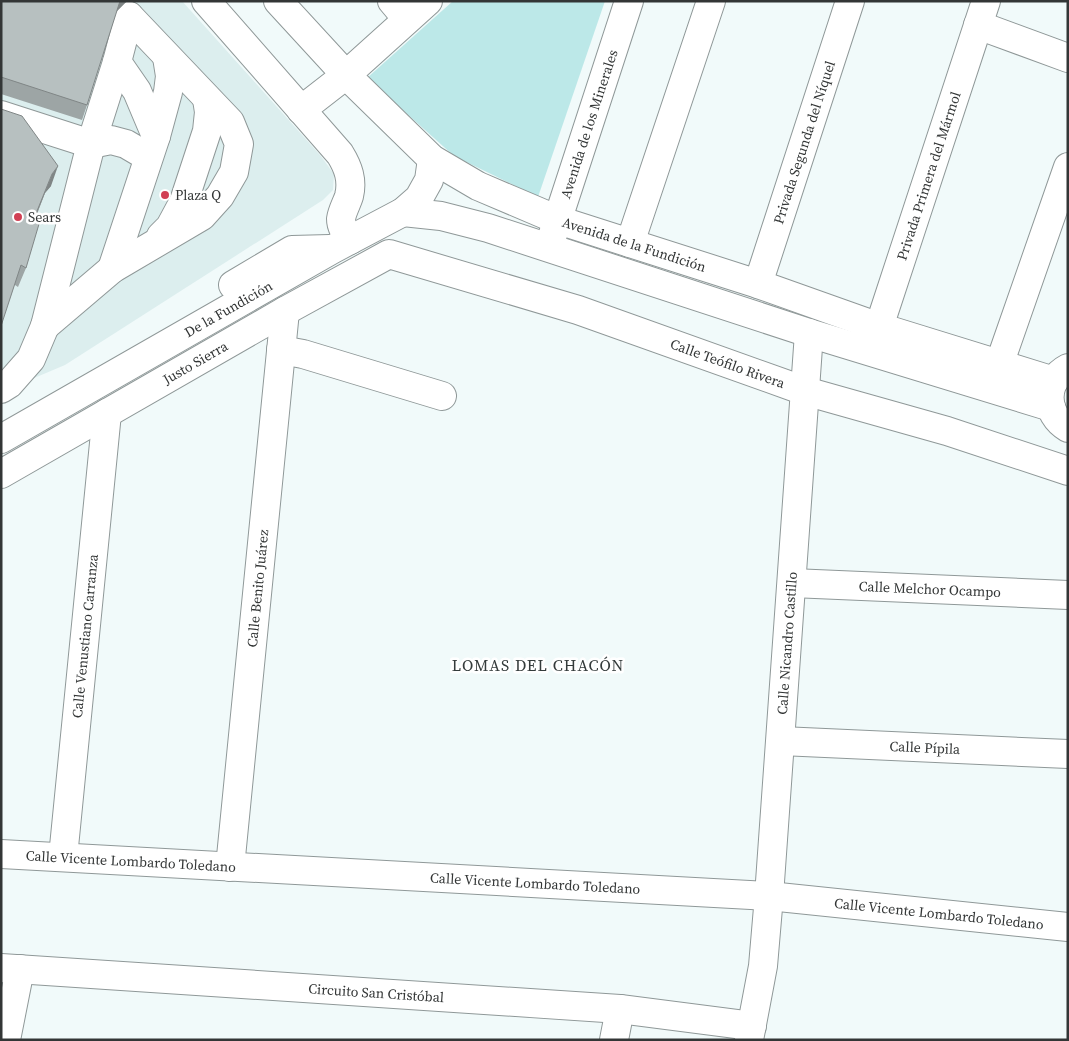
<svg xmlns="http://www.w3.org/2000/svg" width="1069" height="1041" viewBox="0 0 1069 1041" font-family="'Source Serif 4',serif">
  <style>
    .built { fill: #dceeee }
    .green { fill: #bce8e8 }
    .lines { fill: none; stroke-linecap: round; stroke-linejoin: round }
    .minor-casing { stroke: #8f9898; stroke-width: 30 }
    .minor { stroke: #fff; stroke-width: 28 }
    .wall { fill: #9da5a5 }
    .shaded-wall { fill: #808686 }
    .building { fill: #b7c0c0; stroke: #808686 }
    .poi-dot { fill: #d14054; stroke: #fff; stroke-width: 2 }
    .labels { text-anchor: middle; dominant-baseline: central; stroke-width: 5; stroke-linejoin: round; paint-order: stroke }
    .street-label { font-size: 14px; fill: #333636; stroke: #fff }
    .poi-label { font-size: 14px; fill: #333636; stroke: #fff; text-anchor: start }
    .quarter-label { font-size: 16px; letter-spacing: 1px; fill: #343b3b; stroke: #fff }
  </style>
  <rect width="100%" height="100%" fill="#f1fafa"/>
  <polygon class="built" points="1,1 182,1 320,155 334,174 333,190 323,200 65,365 1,392"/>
  <polygon class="green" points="453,1 605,1 538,197 454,156 367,78"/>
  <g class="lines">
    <g class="minor-casing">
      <g id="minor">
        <path d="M 206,1 L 340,154 C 348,167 353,180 349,196 C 347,203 342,211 341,219 C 341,227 346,234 350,240"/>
        <path id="s1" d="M 278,1 L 346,75 L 432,159 L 478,186 L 558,220 L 758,284 L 879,327 L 1054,381"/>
        <polyline points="392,1 407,19"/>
        <polyline points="978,25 1068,58"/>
        <polyline points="117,62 137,91 156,136"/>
        <polyline points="301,110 346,75 428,1"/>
        <polyline points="1,115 91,144 111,140 126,144 148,157"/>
        <polyline points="403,212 441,216 488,228 809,333 1051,407"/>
        <polyline points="161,236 170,227 184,201 207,131 209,112 207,99"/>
        <path id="s2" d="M 552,237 L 629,1"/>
        <polyline points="630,243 711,1"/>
        <polyline points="112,269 156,136 168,92 170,76 167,57"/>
        <path id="s3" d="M 758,284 L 850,1"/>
        <polyline points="233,285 292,250 330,249"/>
        <polyline points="45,326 112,269 202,216 220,196 234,172 239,144 230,122 129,16"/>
        <path id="s4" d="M 879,327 L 986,1"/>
        <polyline points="281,350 303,354 442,396"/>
        <polyline points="999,365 1068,167"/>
        <path d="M 1068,368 C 1043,381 1044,414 1068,428"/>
        <polyline points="1,389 9,384 31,359 45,326 91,144 117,62 129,16"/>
        <path id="s5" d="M 1,439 L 333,249 L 403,212 L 419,198 L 429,180 L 432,159"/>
        <path id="s6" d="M 1,474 L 285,311 L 389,254 L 578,310 L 805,391 L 947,431 L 1068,471"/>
        <path id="s7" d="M 792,583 L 1068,595"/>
        <path id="s8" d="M 781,741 L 1068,754"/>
        <path id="s9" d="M 1,854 L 769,896 L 1068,927"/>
        <path id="s10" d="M 63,857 L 107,413"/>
        <path id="s11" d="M 230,867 L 285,311"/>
        <path id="s12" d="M 1,968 L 620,1009 L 752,1026"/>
        <polyline points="6,1040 20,969"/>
        <polyline points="614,1040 620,1009"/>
        <path id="s13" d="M 749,1040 L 763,966 L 769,896 L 809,333"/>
      </g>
    </g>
    <use href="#minor" class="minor"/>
  </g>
  <g class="wall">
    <polygon points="1,1 127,1 116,12 87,105 82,120 1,94"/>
    <polygon points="1,109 51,186 45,193 34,222 26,268 18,287 15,285"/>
  </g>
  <g class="shaded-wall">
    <polygon points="119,1 127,1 115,13"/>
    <polygon points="58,166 51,186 45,193 26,241 52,174"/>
  </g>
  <g class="building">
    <polygon points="1,1 120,1 87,105 1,77"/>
    <polygon points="1,109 22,116 58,166 52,174 33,221 39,224 26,268 21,265 1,326"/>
  </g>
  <g class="poi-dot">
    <circle cx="165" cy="195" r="5"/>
    <circle cx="18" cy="217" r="5"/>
  </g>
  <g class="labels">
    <g class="street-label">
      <text stroke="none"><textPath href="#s2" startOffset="119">Avenida de los Minerales</textPath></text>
      <text stroke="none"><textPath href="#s3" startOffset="149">Privada Segunda del Níquel</textPath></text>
      <text stroke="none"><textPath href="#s4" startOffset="159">Privada Primera del Mármol</textPath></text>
      <text stroke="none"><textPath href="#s1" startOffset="441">Avenida de la Fundición</textPath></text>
      <text stroke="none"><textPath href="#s5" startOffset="262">De la Fundición</textPath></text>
      <text stroke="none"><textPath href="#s6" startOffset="224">Justo Sierra</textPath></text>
      <text stroke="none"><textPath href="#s6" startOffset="802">Calle Teófilo Rivera</textPath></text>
      <text stroke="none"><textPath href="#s11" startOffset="280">Calle Benito Juárez</textPath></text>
      <text stroke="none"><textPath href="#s7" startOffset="138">Calle Melchor Ocampo</textPath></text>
      <text stroke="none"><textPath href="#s10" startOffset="222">Calle Venustiano Carranza</textPath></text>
      <text stroke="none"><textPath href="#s13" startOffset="399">Calle Nicandro Castillo</textPath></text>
      <text stroke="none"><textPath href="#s8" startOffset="144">Calle Pípila</textPath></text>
      <text stroke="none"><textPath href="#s9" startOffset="130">Calle Vicente Lombardo Toledano</textPath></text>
      <text stroke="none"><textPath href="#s9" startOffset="535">Calle Vicente Lombardo Toledano</textPath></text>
      <text stroke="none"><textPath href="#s9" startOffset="940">Calle Vicente Lombardo Toledano</textPath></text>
      <text stroke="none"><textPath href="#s12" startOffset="376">Circuito San Cristóbal</textPath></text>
    </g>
    <g class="poi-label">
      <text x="175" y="195">Plaza Q</text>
      <text x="28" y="217">Sears</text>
    </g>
    <g class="quarter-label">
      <text x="538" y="665">LOMAS DEL CHACÓN</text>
    </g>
  </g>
  <rect width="1069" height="1041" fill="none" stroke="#333636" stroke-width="5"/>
</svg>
